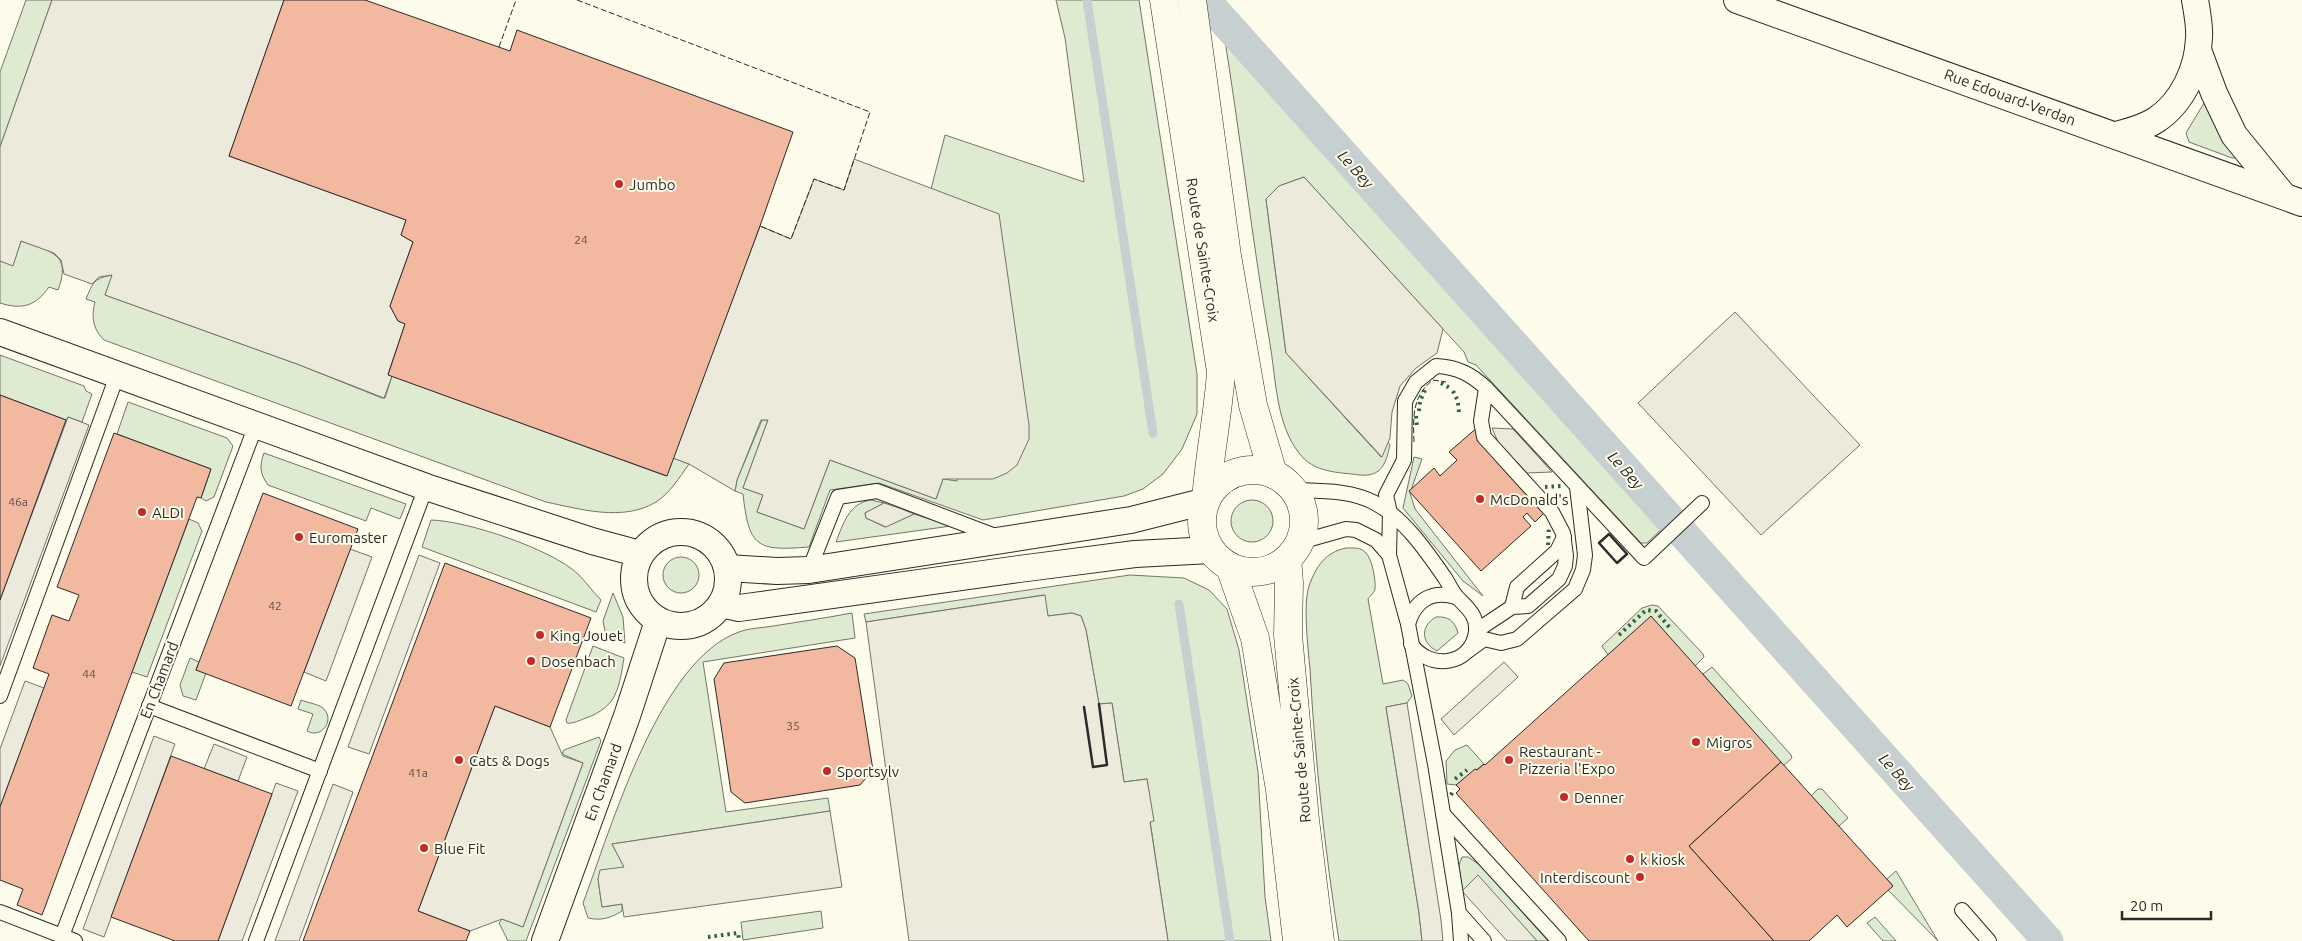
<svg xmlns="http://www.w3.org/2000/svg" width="2302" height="941" viewBox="0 0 2302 941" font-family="Ubuntu,sans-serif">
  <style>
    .green { fill: #deebd1; stroke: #74746e }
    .parking { fill: #eceadb; stroke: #74746e }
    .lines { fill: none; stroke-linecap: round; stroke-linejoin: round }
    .stream { stroke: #c7d0d0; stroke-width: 9 }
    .canal { stroke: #c7d0d0; stroke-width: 31 }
    .building { fill: #f2b8a0; stroke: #2b2b2b }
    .lane-casing { stroke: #2b2b2b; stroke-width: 16 }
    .street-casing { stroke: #2b2b2b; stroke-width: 28 }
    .secondary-casing { stroke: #2b2b2b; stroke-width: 29 }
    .lane { stroke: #fdfbea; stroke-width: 14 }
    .street { stroke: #fdfbea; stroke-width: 26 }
    .secondary { stroke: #fdfbea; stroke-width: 28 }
    .hedge { stroke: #34623c; stroke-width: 4; stroke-dasharray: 2.5 4; stroke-linecap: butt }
    .fence { stroke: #2b2b2b; stroke-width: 1; stroke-dasharray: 6 2.5; stroke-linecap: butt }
    .wall { stroke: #2b2b2b; stroke-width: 2.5 }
    .poi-dot { fill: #c62828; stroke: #fdfbea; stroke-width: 2 }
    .labels { text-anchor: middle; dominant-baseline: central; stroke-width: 4; stroke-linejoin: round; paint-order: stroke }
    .number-label { font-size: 12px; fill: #5d4e48 }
    .street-label { font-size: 15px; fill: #2b2b2b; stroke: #fdfbea }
    .poi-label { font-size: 15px; fill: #2b2b2b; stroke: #fdfbea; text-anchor: start }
    .water-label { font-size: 16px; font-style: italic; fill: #2b2b2b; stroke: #fdfbea }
  </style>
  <rect width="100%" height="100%" fill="#fdfbea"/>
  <g class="green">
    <polygon points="26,0 52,0 0,147 0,72"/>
    <path d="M 1056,0 L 1139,0 L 1197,374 L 1197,414 L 1182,449 L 1163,474 L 1143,489 L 1124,496 L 983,520 L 879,483 L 830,490 L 809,547 C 757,551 749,548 743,494 L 735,491 L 737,480 L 762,420 L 768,420 L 743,488 L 763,495 L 757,512 L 804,529 L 830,460 L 936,499 L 943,479 L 957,481 L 999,215 L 931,189 L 945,135 L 1084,182 L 1065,38 Z"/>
    <path d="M 1223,28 L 1667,524 L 1647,543 L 1641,543 L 1476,365 L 1468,362 L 1464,352 L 1304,177 L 1279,186 L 1266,199 L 1286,353 L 1381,457 L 1387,441 L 1390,445 C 1386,463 1382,477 1360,475 C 1337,472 1314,473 1299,453 C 1276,424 1276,379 1270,344 C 1252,239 1240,133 1223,28 Z"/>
    <polygon points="2204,103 2207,104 2235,158 2232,158 2189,142 2186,133"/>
    <path d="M 21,241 C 51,252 72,253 58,290 L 49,287 C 36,306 22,310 0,303 L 0,261 L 13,265 Z"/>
    <path d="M 113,275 L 105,295 L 297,364 L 382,398 L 385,398 L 392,376 L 666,476 L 673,458 L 689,464 C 679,478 670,493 656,502 C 623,522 580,509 546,502 L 104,340 C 93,329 91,317 95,302 L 86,299 C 93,282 94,278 113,275 Z"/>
    <polygon points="0,355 84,386 86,391 92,394 82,422 68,417 66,420 0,395"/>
    <polygon points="128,402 227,438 233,446 214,497 206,501 201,498 211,469 117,434"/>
    <path d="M 264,453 L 406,504 L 400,519 L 371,508 L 366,521 L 268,485 C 260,474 259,466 264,453 Z"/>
    <polygon points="1414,457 1422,459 1410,493 1415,509 1483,596 1463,581 1403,508"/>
    <path d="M 871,500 L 884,503 L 865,513 L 866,518 L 885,527 L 914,514 L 951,526 L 836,542 C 843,524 849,503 871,500 Z"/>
    <circle cx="1252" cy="521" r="21"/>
    <polygon points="189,519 198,523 202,531 147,677 132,672"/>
    <path d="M 431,520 C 468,521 551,549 578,574 C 586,582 593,592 601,600 L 596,612 L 422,547 Z"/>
    <path d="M 1346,548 C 1353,548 1360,547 1365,552 C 1372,557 1376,581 1375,589 C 1375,592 1370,596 1368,599 L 1383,684 L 1403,680 L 1408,684 L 1412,696 L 1407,703 L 1386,707 L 1419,913 L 1422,941 L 1339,941 C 1325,851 1315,760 1310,669 C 1308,648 1303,605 1309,586 C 1316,566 1326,552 1346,548 Z"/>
    <circle cx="681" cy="575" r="18"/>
    <polygon points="1130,575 1184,578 1209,590 1227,609 1239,650 1258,772 1265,897 1271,941 1168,941 1150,821 1153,821 1147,779 1124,782 1112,703 1099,704 1086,630 1081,616 1072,613 1048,616 1044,595 866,622 864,614"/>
    <polygon points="613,593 623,617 625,643 606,636 603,621"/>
    <polygon points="1652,605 1658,606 1703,654 1704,657 1695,666 1608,655 1602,646 1642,608"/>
    <path d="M 852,613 L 855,638 L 703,662 L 726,812 L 828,798 L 830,811 L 612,844 L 624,867 L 598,879 L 602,907 L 622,904 L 622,911 C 611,918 601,921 588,918 L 583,903 C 611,829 659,660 739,632 C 749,628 762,628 773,626 C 799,622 825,618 852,613 Z"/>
    <path d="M 1436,617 C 1448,616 1455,621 1458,633 L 1437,651 C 1421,643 1420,626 1436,617 Z"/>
    <path d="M 593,646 L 624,658 C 619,688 617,707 586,718 C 580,720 573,724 567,723 L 566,720 Z"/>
    <polygon points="190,658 199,662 196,670 206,673 196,700 183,696 180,685"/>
    <polygon points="1712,667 1791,755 1792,758 1783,766 1703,674"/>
    <path d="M 301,700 C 308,703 319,704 324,709 C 335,721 321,739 307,731 L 313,714 L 298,709 Z"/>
    <polygon points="599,737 601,741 526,941 508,941 499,923 502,919 523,927 583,763 562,754 564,750"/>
    <polygon points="1467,745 1484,764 1456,785 1447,784 1446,761 1455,750"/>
    <polygon points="1818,789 1822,789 1848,818 1839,826 1811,796"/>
    <polygon points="1462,857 1468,857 1480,865 1548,941 1537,941 1478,876 1462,891 1459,865"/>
    <polygon points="1896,871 1938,941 1888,890 1893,886 1887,879"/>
    <polygon points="821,911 823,928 743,940 741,922"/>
    <polygon points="1875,917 1896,941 1883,941 1867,923"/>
  </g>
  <g class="parking">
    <polygon points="52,0 284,0 229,156 406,220 401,235 413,242 390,306 398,321 405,324 388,374 392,376 384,398 297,364 105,295 112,275 99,277 92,284 64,274 61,260 54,253 21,241 13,266 0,261 0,147"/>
    <polygon points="854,159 999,214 1029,425 1029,439 1017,465 1007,473 993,479 943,479 936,499 830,460 804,529 757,512 763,495 743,488 768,420 761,420 737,480 735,491 689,464 673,458 760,226 791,239 814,179 844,190"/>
    <polygon points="1304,177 1443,329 1437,353 1416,368 1400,386 1392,412 1390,438 1382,457 1286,353 1266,199 1279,186"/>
    <polygon points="1735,312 1860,445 1761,535 1638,403"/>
    <polygon points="68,417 89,425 0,666 0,600"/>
    <polygon points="1492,428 1513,429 1552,472 1527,473 1498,442"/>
    <polygon points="884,503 899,508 914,514 886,527 866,518 865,513"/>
    <polygon points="350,549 372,557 326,681 304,672"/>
    <polygon points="419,555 440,563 369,754 348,747"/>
    <polygon points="1045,595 1048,616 1072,613 1081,616 1086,630 1099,704 1112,703 1124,782 1147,779 1154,821 1150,822 1168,941 909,941 866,622"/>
    <polygon points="1504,662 1518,677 1454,735 1441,719"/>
    <polygon points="25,681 44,688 0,807 0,749"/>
    <polygon points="1407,703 1441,920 1443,941 1422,941 1419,913 1386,707"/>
    <polygon points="495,706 550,727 563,756 583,763 523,927 502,919 470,931 418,911"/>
    <polygon points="154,736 175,744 104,937 83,929"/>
    <polygon points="214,744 247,757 238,781 204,769"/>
    <polygon points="276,783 298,791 242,941 218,941"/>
    <polygon points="333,784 353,792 302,933 299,941 275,941"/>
    <polygon points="830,811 842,887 624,917 622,904 602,907 598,879 600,870 624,867 612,844"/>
    <polygon points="1478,875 1537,941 1507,941 1462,891"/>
  </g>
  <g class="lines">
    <g class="stream">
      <polyline points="1087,0 1153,433"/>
      <polyline points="1179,604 1230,941"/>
    </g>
    <polyline class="canal" points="1205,0 2048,941"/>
  </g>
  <g class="building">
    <polygon points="284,0 365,0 510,51 517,30 793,132 760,226 667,476 388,375 405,324 398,321 390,306 413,242 401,235 406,220 229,156"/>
    <polygon points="0,395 66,420 0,600"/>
    <polygon points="1479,426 1551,506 1535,522 1527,513 1523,517 1531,526 1481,571 1409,491 1434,468 1440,476 1457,460 1449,452"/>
    <polygon points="114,433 211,469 201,498 197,497 42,915 17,905 23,889 0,880 0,807 49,674 33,668 52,615 69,621 79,595 57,587"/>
    <polygon points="263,493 358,529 291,706 196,670"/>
    <polygon points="445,563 591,618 550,727 495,706 418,911 470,931 466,941 303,941"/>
    <polygon points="1651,616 1781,762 1689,846 1774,941 1589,941 1456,793 1460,789 1456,785 1475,769 1477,770 1484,764 1485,765"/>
    <polygon points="837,646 855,658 873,770 860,785 745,803 731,792 714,679 724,663"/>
    <polygon points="171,756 272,794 218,941 175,941 111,917"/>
    <polygon points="1781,762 1893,886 1847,927 1837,915 1809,941 1774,941 1689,846"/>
  </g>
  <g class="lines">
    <g class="lane-casing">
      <g id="lane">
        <path d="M 1294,490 C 1320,491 1351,490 1375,503 C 1404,518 1427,552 1445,578 C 1449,584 1452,592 1457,597 C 1466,607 1478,615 1476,632 C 1471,667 1428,670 1411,644"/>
        <polyline points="1300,542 1346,529 1356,530 1376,540 1389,555 1408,624 1435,764 1459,913 1484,941"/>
        <path d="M 1389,555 L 1390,513 L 1386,495 L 1404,460 L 1405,401 L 1416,382 L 1436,366 C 1457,367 1471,374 1486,388 L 1644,558 L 1702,503"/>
        <polyline points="809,570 838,497 877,491 998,537"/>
        <polyline points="1512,607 1517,587 1557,551 1564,537"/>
        <path d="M 1408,624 C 1415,600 1432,590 1456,597"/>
        <polyline points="1476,631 1512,607 1528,606 1559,579 1565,566 1566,556 1563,533 1552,512 1484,437 1481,421 1486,388"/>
        <polyline points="1469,650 1484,639 1501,643 1517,639 1575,589 1583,570 1585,555 1577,487"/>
        <polyline points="0,696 118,373"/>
        <polyline points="149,706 320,771"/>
        <polyline points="1443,814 1559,941"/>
        <polyline points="1962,910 1989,941"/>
        <polyline points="0,912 75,941"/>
        <polyline points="1459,913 1461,941"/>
        <polyline points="62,936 256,425"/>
        <polyline points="256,941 426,487"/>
      </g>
    </g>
    <g class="street-casing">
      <g id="street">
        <polyline points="1737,0 2302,203"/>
        <polyline points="2198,50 2214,93 2234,135 2282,194"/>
        <path d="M 2117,135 C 2130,131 2144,128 2156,120 C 2182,103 2198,69 2199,38 C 2200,26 2197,12 2195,0"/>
        <polyline points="0,332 426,487 592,541 640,554"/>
        <circle cx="681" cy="579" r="47"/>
        <polyline points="727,568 777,571 809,570 1131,520 1206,501"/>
        <polyline points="721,604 739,608 1019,569 1135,554 1211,550"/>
        <polyline points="545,941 627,716 658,621"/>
      </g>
    </g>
    <g class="secondary-casing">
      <g id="secondary">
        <path d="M 1164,0 L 1221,372 C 1218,416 1209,457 1206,501"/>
        <polyline points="1192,0 1227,256 1253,405 1273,474"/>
        <circle cx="1253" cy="521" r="51"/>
        <polyline points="1287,559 1289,583 1288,635 1305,820 1320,941"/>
        <polyline points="1230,567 1255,638 1280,790 1297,941"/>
      </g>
    </g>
    <use href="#lane" class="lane"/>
    <use href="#street" class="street"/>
    <use href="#secondary" class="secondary"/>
    <g class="hedge">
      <polyline points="1441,383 1450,388"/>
      <polyline points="1453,391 1457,399"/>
      <polyline points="1458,403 1459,412"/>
      <polyline points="1419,411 1420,401 1426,388"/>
      <polyline points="1416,416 1417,428"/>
      <polyline points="1545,487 1561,486"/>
      <polyline points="1548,545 1549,526"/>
      <polyline points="1619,635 1646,610 1656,611 1670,628"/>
      <polyline points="1455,779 1467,770"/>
      <polyline points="1451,795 1454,789"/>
      <polyline points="708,937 738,933 739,939"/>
    </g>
    <g class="fence">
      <polyline points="577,0 870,112 844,190 814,179 791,239 760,226"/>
      <polyline points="499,47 516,0"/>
      <path d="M 1414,442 C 1413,417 1412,396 1433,380 L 1446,382"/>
    </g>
    <g class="wall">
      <polygon points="1609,534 1627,554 1617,563 1599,543"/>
      <polyline points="1084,707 1093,767 1107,765 1099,704"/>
    </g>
  </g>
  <g class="poi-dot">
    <circle cx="619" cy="184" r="5"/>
    <circle cx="1480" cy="499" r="5"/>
    <circle cx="142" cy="512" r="5"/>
    <circle cx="299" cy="537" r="5"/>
    <circle cx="540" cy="635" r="5"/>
    <circle cx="531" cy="661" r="5"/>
    <circle cx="1696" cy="742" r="5"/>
    <circle cx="459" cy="760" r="5"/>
    <circle cx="1509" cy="760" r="5"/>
    <circle cx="827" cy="771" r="5"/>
    <circle cx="1564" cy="797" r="5"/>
    <circle cx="424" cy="848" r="5"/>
    <circle cx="1630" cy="859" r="5"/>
    <circle cx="1640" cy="877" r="5"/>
  </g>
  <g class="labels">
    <g class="number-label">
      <text x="581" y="239">24</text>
      <text x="18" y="501">46a</text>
      <text x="275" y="605">42</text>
      <text x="89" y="673">44</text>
      <text x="793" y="725">35</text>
      <text x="418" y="772">41a</text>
    </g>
    <g class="street-label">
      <text transform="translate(2010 97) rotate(20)">Rue Edouard-Verdan</text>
      <text transform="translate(1203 250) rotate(81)">Route de Sainte-Croix</text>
      <text transform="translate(159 680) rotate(-69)">En Chamard</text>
      <text transform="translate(1299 750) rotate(-95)">Route de Sainte-Croix</text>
      <text transform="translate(603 782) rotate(-70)">En Chamard</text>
    </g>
    <g class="poi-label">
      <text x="629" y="184">Jumbo</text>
      <text x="1490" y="499">McDonald's</text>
      <text x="152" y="512">ALDI</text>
      <text x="309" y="537">Euromaster</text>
      <text x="550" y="635">King Jouet</text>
      <text x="541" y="661">Dosenbach</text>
      <text x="1706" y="742">Migros</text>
      <text x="1519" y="751">Restaurant -<tspan x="1519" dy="17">Pizzeria l'Expo</tspan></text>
      <text x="469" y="760">Cats &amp; Dogs</text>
      <text x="837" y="771">Sportsylv</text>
      <text x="1574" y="797">Denner</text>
      <text x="434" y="848">Blue Fit</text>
      <text x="1640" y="859">k kiosk</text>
      <text x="1630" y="877" text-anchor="end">Interdiscount</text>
    </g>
    <g class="water-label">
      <text transform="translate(1356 169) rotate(48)">Le Bey</text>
      <text transform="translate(1626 470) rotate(48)">Le Bey</text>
      <text transform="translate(1897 772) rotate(48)">Le Bey</text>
    </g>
  </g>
  <path d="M2122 911v8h89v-8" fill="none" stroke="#2b2b2b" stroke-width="2.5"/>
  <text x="2130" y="911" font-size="15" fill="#2b2b2b" stroke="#fdfbea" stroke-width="4" paint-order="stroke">20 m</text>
</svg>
